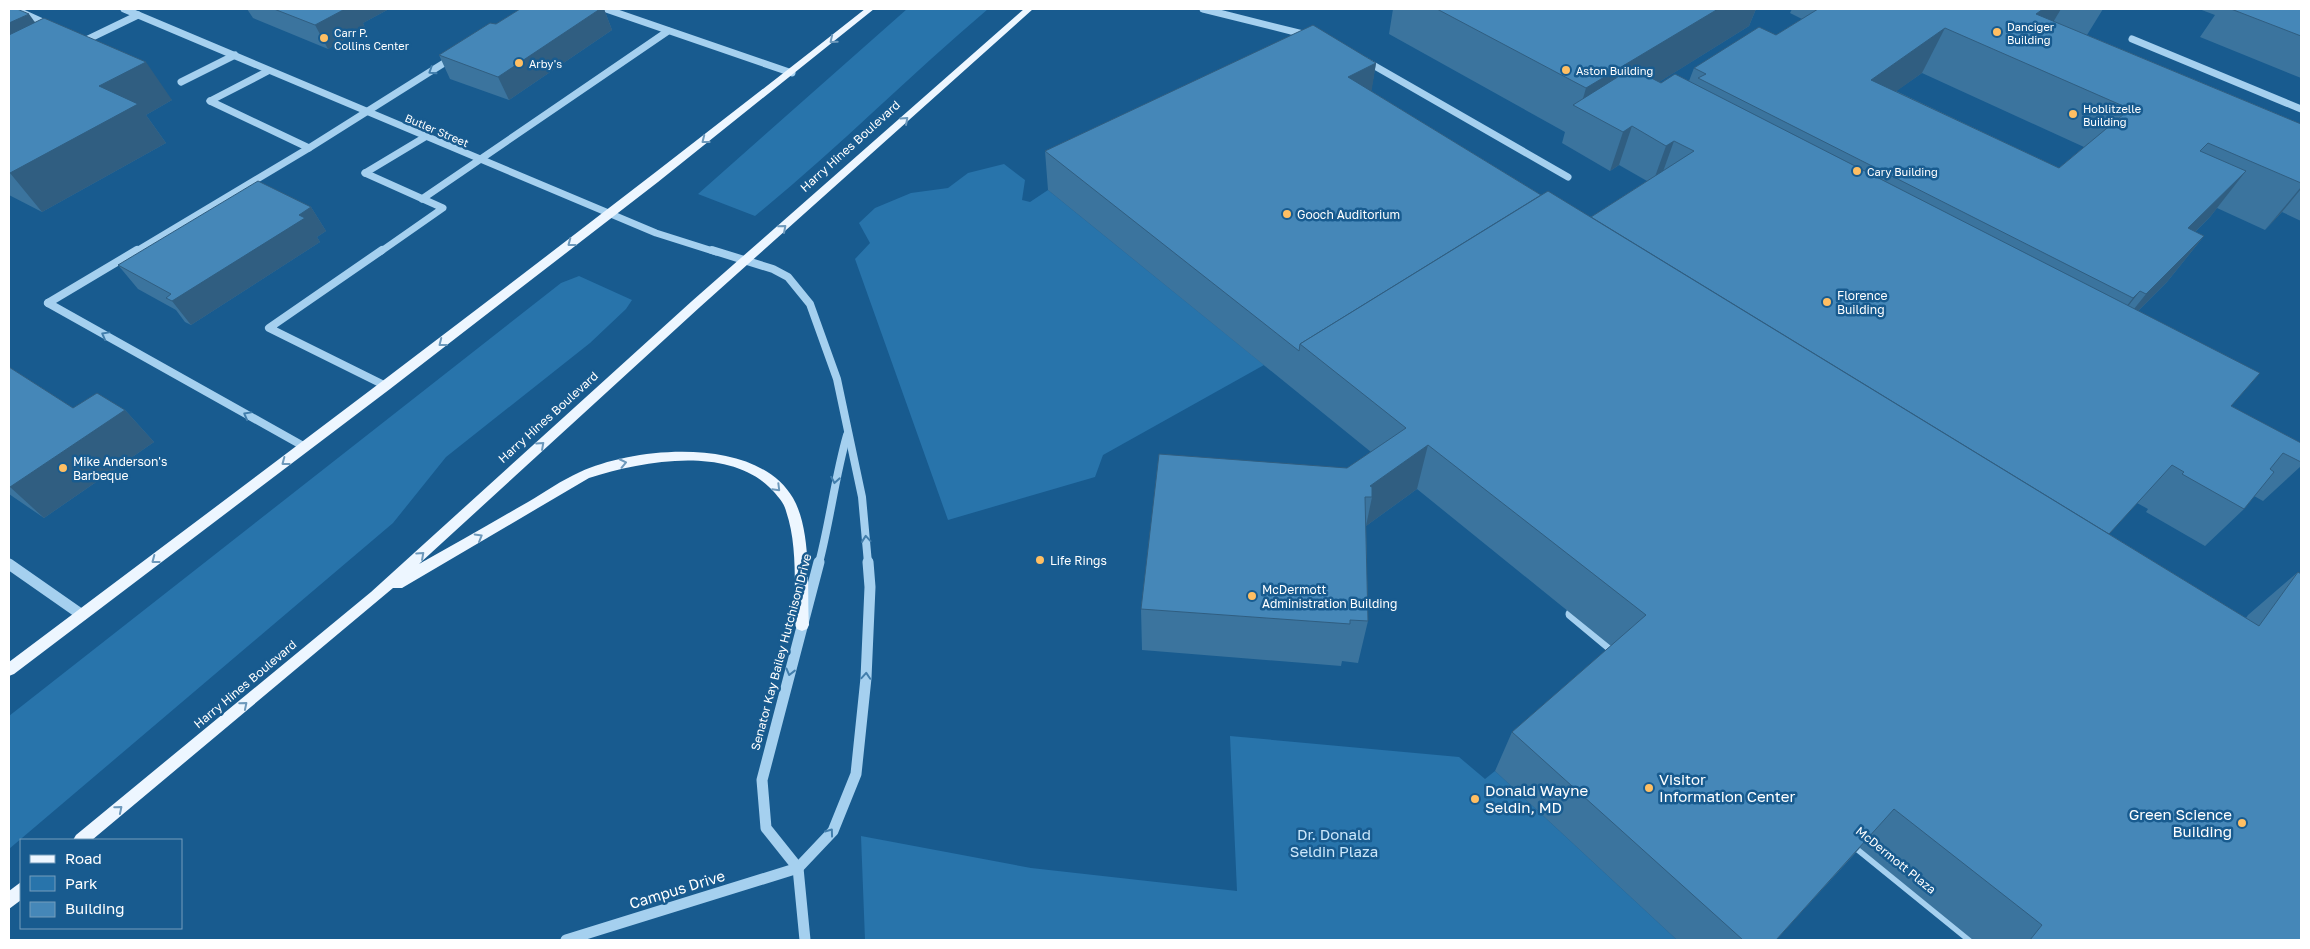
<svg xmlns="http://www.w3.org/2000/svg" width="2310" height="949" viewBox="0 0 2310 949" font-family="'Golos Text',sans-serif">
  <style>
    .green { fill: #2874ab }
    .lines { fill: none; stroke-linecap: round; stroke-linejoin: round }
    .minor-far2 { stroke: #a5d0ef; stroke-width: 7 }
    .minor-far1 { stroke: #a5d0ef; stroke-width: 8 }
    .minor { stroke: #a5d0ef; stroke-width: 11 }
    .major { fill: #edf6ff; fill-rule: evenodd }
    .wall { fill: #3b749e; fill-rule: evenodd }
    .shaded-wall { fill: #305e81 }
    .building { fill: #4587b8; stroke: #305e81; fill-rule: evenodd }
    .oneway { stroke: #6d99bc }
    .oneway2 { stroke: #427eac }
    .poi-dot { fill: #ffbf63; stroke: #185b8f; stroke-width: 2 }
    .labels { text-anchor: middle; dominant-baseline: central; stroke-width: 5; stroke-linejoin: round; paint-order: stroke }
    .far-poi-label { font-size: 11px; fill: #fff; stroke: #185b8f; text-anchor: start }
    .far-street-label { font-size: 11px; fill: #fff; stroke: #185b8f }
    .street-label { font-size: 12px; fill: #fff; stroke: #185b8f }
    .poi-label { font-size: 12px; fill: #fff; stroke: #185b8f; text-anchor: start }
    .near-poi-label { font-size: 15px; fill: #fff; stroke: #185b8f; text-anchor: start }
    .near-park-label { font-size: 15px; fill: #cbe7fb; stroke: #185b8f }
    .near-street-label { font-size: 15px; fill: #fff; stroke: #185b8f }
  </style>
  <rect width="100%" height="100%" fill="#185b8f"/>
  <g class="green">
    <path d="M 907,9 L 988,9 C 909,76 836,150 755,216 L 698,194 Z"/>
    <polygon points="1004,164 1025,180 1022,200 1030,202 1048,190 1264,365 1103,455 1095,477 948,520 855,259 870,243 859,223 875,208 911,193 948,188 968,173"/>
    <polygon points="579,276 632,300 626,309 590,343 446,457 393,523 9,849 9,716 561,283"/>
    <polygon points="1230,736 1459,757 1485,779 1495,771 1677,940 865,940 861,836 1031,868 1237,891"/>
  </g>
  <g class="lines">
    <g class="minor-far2">
      <polyline points="14,9 49,25"/>
      <polyline points="124,9 656,233 716,252"/>
      <polyline points="606,9 792,73"/>
      <polyline points="1203,9 1307,35"/>
      <polyline points="2132,39 2301,109"/>
      <polyline points="80,43 138,15"/>
      <polyline points="1366,61 1568,177"/>
      <polyline points="181,82 235,55"/>
      <polyline points="210,101 309,148"/>
      <polyline points="210,101 268,71"/>
      <polyline points="365,173 443,208 380,252"/>
      <polyline points="365,173 425,137"/>
      <polyline points="422,199 668,31"/>
      <polyline points="135,252 309,148 452,58"/>
    </g>
    <g class="minor-far1">
      <polyline points="382,250 269,328 386,386"/>
      <polyline points="712,250 773,269 788,277 810,304 837,379 862,497 868,563"/>
      <polyline points="48,303 137,250"/>
      <polyline points="48,303 305,447"/>
      <path d="M 819,563 C 830,521 835,477 847,435"/>
    </g>
    <g class="minor">
      <polyline points="9,564 82,615"/>
      <polyline points="1571,614 1619,654"/>
      <polyline points="1851,841 1973,940"/>
      <polyline points="566,940 798,868 833,831 856,774 866,678 870,587 868,562"/>
      <polyline points="805,940 798,868 766,828 762,780 819,562"/>
    </g>
    <g class="major">
      <path d="M 865,9 L 874,9 L 658,182 L 390,389 L 14,674 L 9,676 L 9,662 C 296,447 583,231 865,9 Z"/>
      <path d="M 1024,9 L 1033,9 L 700,307 L 419,564 C 455,544 491,523 528,502 C 545,492 562,480 580,472 C 636,446 757,436 793,498 C 812,531 807,588 809,625 L 807,629 L 802,631 L 797,629 L 795,625 C 794,588 798,546 786,511 C 784,503 779,498 774,492 C 731,444 643,461 589,478 L 402,588 L 393,588 L 92,840 L 73,840 L 76,835 L 371,592 L 692,301 Z"/>
      <polygon points="21,882 21,900 9,909 9,891"/>
    </g>
  </g>
  <g class="wall">
    <polygon points="9,9 35,22 172,100 146,115 166,143 42,212 9,195"/>
    <polygon points="247,9 389,9 363,23 365,28 328,49 253,18"/>
    <polygon points="520,9 604,9 612,30 509,100 450,79 439,55 496,24"/>
    <path d="M 1393,9 L 1756,9 L 1749,26 L 1659,82 L 1661,83 L 1689,81 L 1694,68 L 1776,35 L 1802,19 L 1790,13 L 1792,9 L 2103,9 L 2087,35 L 2301,124 L 2301,221 L 2282,212 L 2265,230 L 2217,208 L 2210,217 L 2195,232 L 2204,236 L 2167,282 L 2138,311 L 2231,406 L 2301,443 L 2301,466 L 2263,501 L 2254,496 L 2244,509 L 2205,546 L 2146,512 L 2148,509 L 2137,503 L 2109,534 L 2246,618 L 2248,615 L 2298,572 L 2301,940 L 1973,940 L 1860,848 L 1776,940 L 1677,940 L 1495,771 L 1512,732 L 1611,646 L 1417,489 L 1366,526 L 1368,621 L 1358,663 L 1342,661 L 1341,666 L 1142,650 L 1141,609 L 1371,452 L 1048,190 L 1045,151 L 1376,63 L 1371,91 L 1541,195 L 1591,217 L 1647,181 L 1619,165 L 1610,171 L 1562,143 L 1565,132 L 1389,34 ZM 1922,73 L 2084,147 L 2059,168 L 1896,91 Z"/>
    <polygon points="2199,9 2301,9 2301,78 2200,37 2215,15"/>
    <polygon points="311,207 326,231 317,237 320,242 191,325 185,322 176,310 138,289 118,265"/>
    <polygon points="9,367 73,408 125,410 154,442 44,518 9,494"/>
  </g>
  <g class="shaded-wall">
    <polygon points="345,9 389,9 363,23 365,28 328,49 315,25"/>
    <polygon points="600,9 604,9 612,30 509,100 498,77"/>
    <polygon points="1718,9 1756,9 1749,26 1600,119 1580,109 1586,88"/>
    <polygon points="2043,9 2061,9 2049,29 2036,14"/>
    <polygon points="29,14 52,46 9,67 9,23"/>
    <polygon points="1945,28 1922,73 1849,125 1871,80"/>
    <polygon points="146,62 172,100 146,115 166,143 42,212 10,173 99,86"/>
    <polygon points="1376,63 1370,101 1348,77"/>
    <polygon points="1632,126 1619,165 1610,171 1623,132"/>
    <polygon points="1674,141 1660,180 1652,185 1666,146"/>
    <polygon points="2246,171 2210,217 2152,274 2188,228"/>
    <polygon points="2301,187 2301,189 2282,212 2265,230"/>
    <polygon points="311,207 326,231 317,237 320,242 191,325 172,301"/>
    <polygon points="2204,236 2167,282 2109,340 2146,294"/>
    <polygon points="2140,291 2104,337 2097,344 2133,298"/>
    <polygon points="125,410 154,442 44,518 10,487"/>
    <polygon points="1428,445 1417,489 1366,526 1372,497 1370,486"/>
  </g>
  <g class="building">
    <polygon points="9,9 17,9 29,14 9,23"/>
    <polygon points="274,9 345,9 315,25"/>
    <polygon points="520,9 600,9 498,77 439,55 490,23 496,24"/>
    <polygon points="1437,9 1718,9 1586,88"/>
    <path d="M 1818,9 L 2043,9 L 2036,14 L 2301,124 L 2301,183 L 2208,143 L 2200,151 L 2246,171 L 2188,228 L 2204,236 L 2146,294 L 2140,291 L 2133,298 L 1698,78 L 1706,74 L 1694,68 L 1759,27 L 1776,35 ZM 1945,28 L 2130,109 L 2059,168 L 1871,80 Z"/>
    <polygon points="2231,9 2301,9 2301,36"/>
    <polygon points="44,18 146,62 99,86 138,104 10,173 9,173 9,35"/>
    <polygon points="1313,25 1376,63 1348,77 1541,195 1300,344 1299,351 1045,151"/>
    <polygon points="1632,68 1661,83 1675,74 2260,373 2231,406 2301,443 2301,462 2283,453 2270,469 2274,472 2244,509 2182,474 2184,472 2172,465 2109,534 1591,217 1694,151 1674,141 1666,146 1632,126 1623,132 1573,105"/>
    <polygon points="258,181 311,207 299,215 305,218 172,301 166,298 171,294 118,265"/>
    <polygon points="1548,191 2259,626 2298,572 2301,574 2301,940 2030,940 2042,925 1894,809 1776,940 1743,940 1512,732 1646,615 1428,445 1370,486 1372,487 1372,497 1365,497 1368,621 1350,620 1350,624 1141,609 1159,454 1347,468 1406,428 1300,344"/>
    <polygon points="9,367 73,408 97,393 125,410 10,487 9,486"/>
  </g>
  <defs><path id="oneway-chevron" d="M-2-3.5L2.5 0L-2 3.5" fill="none" stroke-width="1.6" stroke-linecap="round" stroke-linejoin="round" transform="scale(1.25)"/></defs>
  <g class="oneway">
    <use href="#oneway-chevron" transform="translate(833 40) rotate(141)"/>
    <use href="#oneway-chevron" transform="translate(905 120) rotate(-42)"/>
    <use href="#oneway-chevron" transform="translate(705 140) rotate(142)"/>
    <use href="#oneway-chevron" transform="translate(783 228) rotate(-41)"/>
    <use href="#oneway-chevron" transform="translate(571 243) rotate(143)"/>
    <use href="#oneway-chevron" transform="translate(442 343) rotate(142)"/>
    <use href="#oneway-chevron" transform="translate(541 445) rotate(-42)"/>
    <use href="#oneway-chevron" transform="translate(285 462) rotate(143)"/>
    <use href="#oneway-chevron" transform="translate(623 463) rotate(-12)"/>
    <use href="#oneway-chevron" transform="translate(777 488) rotate(45)"/>
    <use href="#oneway-chevron" transform="translate(479 537) rotate(-30)"/>
    <use href="#oneway-chevron" transform="translate(421 555) rotate(-42)"/>
    <use href="#oneway-chevron" transform="translate(155 560) rotate(143)"/>
    <use href="#oneway-chevron" transform="translate(244 705) rotate(-40)"/>
    <use href="#oneway-chevron" transform="translate(119 809) rotate(-40)"/>
  </g>
  <g class="oneway2">
    <use href="#oneway-chevron" transform="translate(432 71) rotate(147)"/>
    <use href="#oneway-chevron" transform="translate(105 335) rotate(-151)"/>
    <use href="#oneway-chevron" transform="translate(247 415) rotate(-151)"/>
    <use href="#oneway-chevron" transform="translate(835 480) rotate(100)"/>
    <use href="#oneway-chevron" transform="translate(866 539) rotate(-95)"/>
    <use href="#oneway-chevron" transform="translate(790 672) rotate(104)"/>
    <use href="#oneway-chevron" transform="translate(866 676) rotate(-86)"/>
    <use href="#oneway-chevron" transform="translate(830 832) rotate(-54)"/>
  </g>
  <g class="poi-dot">
    <circle cx="1997" cy="32" r="5"/>
    <circle cx="324" cy="38" r="5"/>
    <circle cx="519" cy="63" r="5"/>
    <circle cx="1566" cy="70" r="5"/>
    <circle cx="2073" cy="114" r="5"/>
    <circle cx="1857" cy="171" r="5"/>
    <circle cx="1287" cy="214" r="5"/>
    <circle cx="1827" cy="302" r="5"/>
    <circle cx="63" cy="468" r="5"/>
    <circle cx="1040" cy="560" r="5"/>
    <circle cx="1252" cy="596" r="5"/>
    <circle cx="1649" cy="788" r="5"/>
    <circle cx="1475" cy="799" r="5"/>
    <circle cx="2242" cy="823" r="5"/>
  </g>
  <g class="labels">
    <g class="far-poi-label">
      <text x="2007" y="26">Danciger<tspan x="2007" dy="13">Building</tspan></text>
      <text x="334" y="32">Carr P.<tspan x="334" dy="13">Collins Center</tspan></text>
      <text x="529" y="63">Arby's</text>
      <text x="1576" y="70">Aston Building</text>
      <text x="2083" y="108">Hoblitzelle<tspan x="2083" dy="13">Building</tspan></text>
      <text x="1867" y="171">Cary Building</text>
    </g>
    <g class="far-street-label">
      <text transform="translate(437 130) rotate(23)">Butler Street</text>
    </g>
    <g class="street-label">
      <text transform="translate(850 146) rotate(-42)">Harry Hines Boulevard</text>
      <text transform="translate(548 417) rotate(-42)">Harry Hines Boulevard</text>
      <text transform="translate(781 652) rotate(-75)">Senator Kay Bailey Hutchison Drive</text>
      <text transform="translate(245 684) rotate(-40)">Harry Hines Boulevard</text>
      <text transform="translate(1896 860) rotate(39)">McDermott Plaza</text>
    </g>
    <g class="poi-label">
      <text x="1297" y="214">Gooch Auditorium</text>
      <text x="1837" y="295">Florence<tspan x="1837" dy="14">Building</tspan></text>
      <text x="73" y="461">Mike Anderson's<tspan x="73" dy="14">Barbeque</tspan></text>
      <text x="1050" y="560">Life Rings</text>
      <text x="1262" y="589">McDermott<tspan x="1262" dy="14">Administration Building</tspan></text>
    </g>
    <g class="near-poi-label">
      <text x="1659" y="779">Visitor<tspan x="1659" dy="17">Information Center</tspan></text>
      <text x="1485" y="790">Donald Wayne<tspan x="1485" dy="17">Seldin, MD</tspan></text>
      <text x="2232" y="814" text-anchor="end">Green Science<tspan x="2232" dy="17">Building</tspan></text>
    </g>
    <g class="near-park-label">
      <text x="1334" y="834">Dr. Donald<tspan x="1334" dy="17">Seldin Plaza</tspan></text>
    </g>
    <g class="near-street-label">
      <text transform="translate(677 889) rotate(-17)">Campus Drive</text>
    </g>
  </g>
  <rect width="2310" height="949" fill="none" stroke="#ffffff" stroke-width="20"/>
  <rect x="20" y="839" width="162" height="90" fill="#185b8f" stroke="#749dbc"/>
  <rect x="30" y="855" width="25" height="8" fill="#edf6ff" stroke="#749dbc"/>
  <text x="65" y="864" font-size="15" fill="#ffffff">Road</text>
  <rect x="30" y="876" width="25" height="15" fill="#2874ab" stroke="#749dbc"/>
  <text x="65" y="889" font-size="15" fill="#ffffff">Park</text>
  <rect x="30" y="902" width="25" height="15" fill="#4587b8" stroke="#749dbc"/>
  <text x="65" y="914" font-size="15" fill="#ffffff">Building</text>
</svg>
